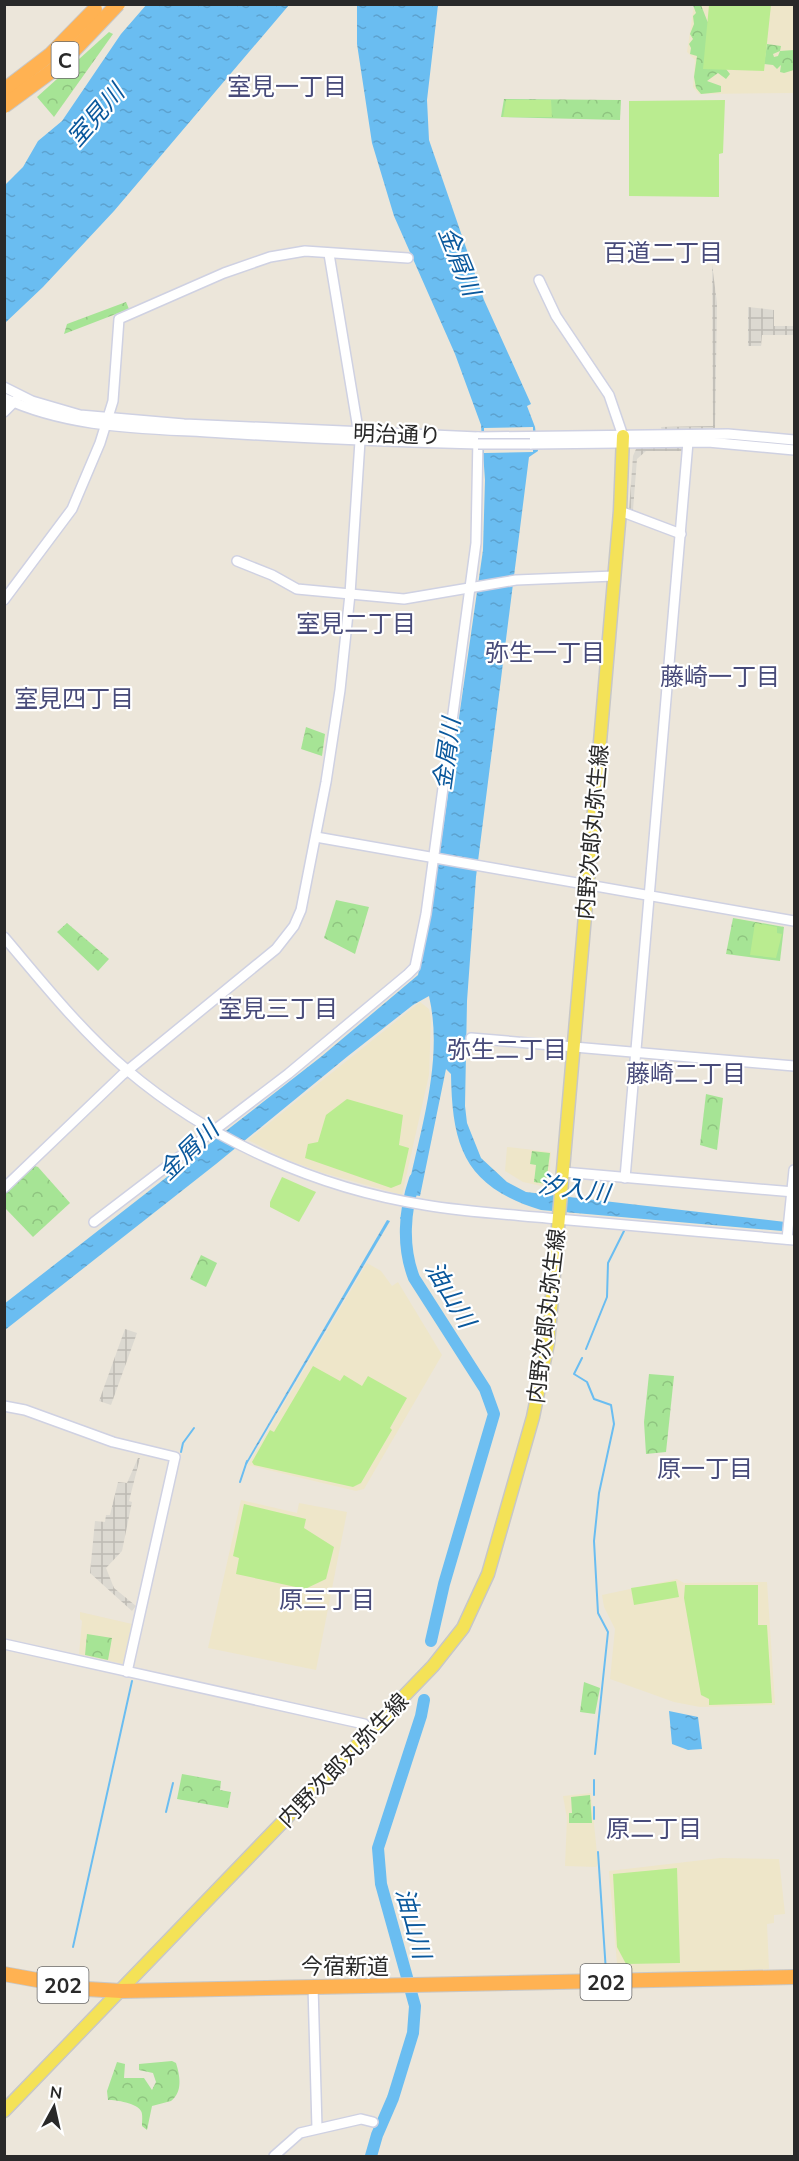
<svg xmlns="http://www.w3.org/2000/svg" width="799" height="2161" viewBox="0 0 799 2161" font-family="Mulish,'Noto Sans JP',sans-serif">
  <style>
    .education { fill: #eee6c9 }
    .forest { fill: url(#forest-crowns) }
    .pitch { fill: #baec90 }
    .plaza { fill: url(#plaza-grid) }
    .water { fill: url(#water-ripples) }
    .pier { fill: #ece6da }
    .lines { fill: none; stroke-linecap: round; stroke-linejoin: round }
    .stream { stroke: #6abdf1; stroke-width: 2 }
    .river { stroke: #6abdf1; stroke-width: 12 }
    .minor-casing { stroke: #cfd1e2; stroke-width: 12 }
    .major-casing { stroke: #c7c7c7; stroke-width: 15 }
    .highway-casing { stroke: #c7c7c7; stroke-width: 16 }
    .minor { stroke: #fff; stroke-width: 9 }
    .major { stroke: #f4e257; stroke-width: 12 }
    .highway { stroke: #ffb252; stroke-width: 14 }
    .minor-bridge-casing { stroke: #cfd1e2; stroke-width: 12; stroke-linecap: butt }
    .highway-bridge-casing { stroke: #c7c7c7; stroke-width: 16; stroke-linecap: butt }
    .minor-bridge { stroke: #fff; stroke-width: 9 }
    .highway-bridge { stroke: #ffb252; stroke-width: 14 }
    .labels { text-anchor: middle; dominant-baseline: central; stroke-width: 4.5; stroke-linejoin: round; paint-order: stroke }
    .shield { fill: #fff; stroke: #696969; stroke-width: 1.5 }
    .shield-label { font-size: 21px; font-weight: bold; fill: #292929 }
    .street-label { font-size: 22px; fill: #292929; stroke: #fff }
    .neighbourhood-label { font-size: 24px; fill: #484b7a; stroke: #fff }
    .water-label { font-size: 24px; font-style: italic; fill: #0a589c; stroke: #fff }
  </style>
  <defs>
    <pattern id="forest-crowns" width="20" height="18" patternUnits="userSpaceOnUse" patternTransform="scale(1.5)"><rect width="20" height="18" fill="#a6e495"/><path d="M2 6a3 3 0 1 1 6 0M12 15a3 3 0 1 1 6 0" fill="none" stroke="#8fc480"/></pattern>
    <pattern id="plaza-grid" width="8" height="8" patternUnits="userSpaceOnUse" patternTransform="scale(1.5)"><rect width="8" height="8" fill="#dcd9d1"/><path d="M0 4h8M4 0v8" fill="none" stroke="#bdbab3"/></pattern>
    <pattern id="water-ripples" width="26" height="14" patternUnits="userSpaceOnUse" patternTransform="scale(1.5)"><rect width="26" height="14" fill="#6abdf1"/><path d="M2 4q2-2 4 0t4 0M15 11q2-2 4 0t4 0" fill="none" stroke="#5ca2cf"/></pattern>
  </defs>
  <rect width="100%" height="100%" fill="#ece6da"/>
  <g class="education">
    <polygon points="694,5 794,5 794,93 699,94 693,87 695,60 687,52"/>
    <polygon points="420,1002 429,1009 431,1019 429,1075 402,1195 320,1172 283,1158 248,1140"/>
    <polygon points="507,1147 551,1152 549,1185 546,1187 523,1182 505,1171"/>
    <polygon points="367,1263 381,1271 392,1286 398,1282 442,1355 364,1489 356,1491 248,1465"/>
    <polygon points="241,1500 297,1513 299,1503 347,1512 316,1670 208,1648"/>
    <polygon points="677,1579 684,1583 767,1582 775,1705 700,1707 674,1702 610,1679 615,1629 604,1607 602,1595"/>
    <polygon points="80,1612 132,1624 123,1664 79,1654 82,1621 80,1619"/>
    <polygon points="591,1793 598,1864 596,1867 565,1866 567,1818 563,1796"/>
    <polygon points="720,1858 779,1859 785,1914 774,1915 774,1923 767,1924 769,1969 618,1975 609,1871"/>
  </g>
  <g class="forest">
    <polygon points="693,5 701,5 726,69 730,74 726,79 718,73 707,81 721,86 721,92 701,94 696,88 694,77 697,56 690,54 691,48 689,44 693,39 690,34 694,24 693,16 696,13"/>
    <polygon points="109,32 113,34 54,117 37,97"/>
    <polygon points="767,44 781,46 780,51 773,54 774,57 778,56 780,51 794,50 794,70 784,73 780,72 781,65 777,69 773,65 764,64"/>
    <polygon points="504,99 621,100 620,120 501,117"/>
    <polygon points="126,302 129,309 64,334 67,324"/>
    <polygon points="306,727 325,734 322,756 301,749"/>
    <polygon points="336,900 369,907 355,954 324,938"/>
    <polygon points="733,918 784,927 780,961 726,954"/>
    <polygon points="67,923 109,959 98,971 57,932"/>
    <polygon points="706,1094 723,1098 717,1150 700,1145"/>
    <polygon points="532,1151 550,1153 546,1184 534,1182 536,1165 530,1164"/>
    <polygon points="34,1166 38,1167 70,1203 33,1237 5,1208 4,1195"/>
    <polygon points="201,1255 217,1263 206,1287 190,1279"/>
    <polygon points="649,1374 674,1376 666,1452 646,1454 644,1422"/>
    <polygon points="87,1634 112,1638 108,1660 85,1655"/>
    <polygon points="584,1682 600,1688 595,1714 580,1712"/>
    <polygon points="182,1774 221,1781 220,1790 231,1792 228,1808 177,1799"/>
    <polygon points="590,1795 592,1823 569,1823 569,1813 572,1813 571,1797"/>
    <path d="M 172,2061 L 176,2063 C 180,2076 183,2092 171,2101 L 152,2106 L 147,2130 L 142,2126 C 142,2122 143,2114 141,2111 C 137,2103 116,2100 108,2100 L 107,2091 L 117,2062 L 125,2064 L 124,2078 L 144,2078 L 152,2090 L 156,2082 L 153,2073 L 139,2070 L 139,2064 Z"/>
  </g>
  <g class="pitch">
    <polygon points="709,5 771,5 764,71 703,69"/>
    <polygon points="506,100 551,100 552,117 503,117"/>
    <polygon points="725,100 723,153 719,154 719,197 629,196 629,101"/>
    <polygon points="755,923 777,927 777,933 782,934 776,958 750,955"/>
    <polygon points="347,1099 403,1115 399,1145 409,1148 401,1184 391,1188 305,1158 308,1144 318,1142 326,1115"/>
    <polygon points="282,1177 316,1192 299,1222 270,1207 270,1202"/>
    <polygon points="313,1366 340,1381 344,1375 362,1386 368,1376 407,1398 390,1428 392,1430 361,1483 353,1487 254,1465 252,1462 270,1430 274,1432"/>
    <polygon points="244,1504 306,1519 304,1528 334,1547 326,1579 305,1589 236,1574 239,1558 233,1556"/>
    <polygon points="676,1581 679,1597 634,1605 631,1588"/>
    <polygon points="685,1585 758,1585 758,1625 767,1625 772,1703 709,1705 709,1699 701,1695 684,1598"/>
    <polygon points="677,1868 680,1963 626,1964 617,1947 613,1874"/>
  </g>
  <g class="plaza">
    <polygon points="712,264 717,303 715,428 662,431 661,427 713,426"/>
    <polygon points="748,307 774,310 774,326 794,326 794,335 762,335 761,346 748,346"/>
    <polygon points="685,446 685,451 646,451 637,459 633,510 677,527 676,529 629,510 633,456 636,449 646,447"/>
    <polygon points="125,1329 137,1333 111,1405 99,1401"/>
    <polygon points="138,1458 140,1458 129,1501 132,1502 122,1551 106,1568 114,1588 136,1606 132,1611 90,1573 95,1521 105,1522 106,1515 110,1515 118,1482 127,1483"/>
  </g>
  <g class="water">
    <polygon points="147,4 289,5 114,211 43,287 5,323 5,185 23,167 38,141 62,121 121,34"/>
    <path d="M 357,5 L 438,5 L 427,100 L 429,140 L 484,300 L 531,404 L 527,406 L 535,427 L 538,451 L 529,457 L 476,877 L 467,1001 L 465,1106 L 467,1123 L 481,1158 L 507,1182 L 526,1192 L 794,1223 L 794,1232 L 541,1210 C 465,1187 452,1147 451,1074 L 446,1069 L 420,1196 L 407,1194 C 420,1131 444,1060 429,996 L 413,1005 L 348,1056 L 216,1164 L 5,1330 L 4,1304 L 322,1056 L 418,975 L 431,913 L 483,550 L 485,480 L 481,425 L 455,354 L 394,216 L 372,143 L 357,44 Z"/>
    <polygon points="387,1220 390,1221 247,1464 245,1464"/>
    <polygon points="669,1711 698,1717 702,1749 688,1750 672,1744"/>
  </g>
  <polygon class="pier" points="533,427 533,452 484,453 484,428"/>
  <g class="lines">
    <g class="stream">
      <polyline points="401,1218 407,1219"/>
      <polyline points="586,1349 607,1297 608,1263 624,1231"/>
      <polyline points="582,1358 574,1374 587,1382 594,1399 611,1405 614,1424 599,1493 594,1541 598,1613 608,1632 595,1754"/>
      <polyline points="181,1452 183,1443 194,1428"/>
      <polyline points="240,1482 247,1461"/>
      <polyline points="594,1795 594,1780"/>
      <polyline points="594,1807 594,1819"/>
      <polyline points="166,1812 173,1783"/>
      <polyline points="598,1852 606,1972"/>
      <polyline points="73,1947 132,1681"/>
    </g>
    <g class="river">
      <path d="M 415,1179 C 404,1211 402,1247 414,1278 L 485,1389 L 494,1414 L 444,1584 L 431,1641"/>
      <polyline points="371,2156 377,2135 393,2098 413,2033 415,2006 381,1884 378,1848 421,1716 424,1700"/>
    </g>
    <g class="minor-casing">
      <g id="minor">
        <polyline points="539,280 556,316 609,395 623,436"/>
        <polyline points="4,387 32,401 80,415 184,424 478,437 728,434 794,440"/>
        <path d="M 4,398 C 73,430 149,428 223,433 C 308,438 393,442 478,444"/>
        <polyline points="4,412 16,400"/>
        <polyline points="530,444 708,442 794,450"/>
        <polyline points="620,511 681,534"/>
        <polyline points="237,561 272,575 297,589 404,599 516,580 614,576"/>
        <polyline points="4,600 72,509 100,443 113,401 119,319 224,273 270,257 305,251 408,258"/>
        <polyline points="316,837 794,921"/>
        <path d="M 4,937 C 43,983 81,1031 127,1070 C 211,1141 317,1188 425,1205 C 472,1213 521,1215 569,1220 C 644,1227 719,1234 794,1240"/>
        <polyline points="471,1038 794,1066"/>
        <polyline points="563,1172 794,1192"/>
        <polyline points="625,1178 688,442"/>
        <polyline points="4,1188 122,1075 276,949 294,926 301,910 326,782 340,690 350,594 360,441 329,254"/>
        <polyline points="94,1222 288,1074 408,974 415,967 426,914 476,543 478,437"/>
        <polyline points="787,1239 794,1170"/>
        <polyline points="4,1406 25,1410 113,1442 175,1457 127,1672"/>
        <polyline points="4,1644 364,1724 371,1731"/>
        <polyline points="313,1986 317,2128"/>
        <polyline points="274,2156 300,2133 361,2119 373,2122"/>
      </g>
    </g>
    <g class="major-casing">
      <polyline id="major" points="4,2111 433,1666 463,1628 488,1574 533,1417 548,1343 620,511 623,436"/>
    </g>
    <g class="highway-casing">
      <polyline id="highway" points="4,1974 87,1989 121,1991 794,1977"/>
    </g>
    <use href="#minor" class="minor"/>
    <use href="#major" class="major"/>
    <use href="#highway" class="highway"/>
    <g class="minor-bridge-casing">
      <polyline id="minor-bridge" points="478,444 530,444"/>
    </g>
    <g class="highway-bridge-casing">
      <g id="highway-bridge">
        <polyline points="4,90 51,54 95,9"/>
        <polyline points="4,106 60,65 118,4"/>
      </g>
    </g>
    <use href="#minor-bridge" class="minor-bridge"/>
    <use href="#highway-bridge" class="highway-bridge"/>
  </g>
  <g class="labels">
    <g class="shield">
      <rect x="51.5" y="42" width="27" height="36" rx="4.5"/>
      <rect x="580.5" y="1964" width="51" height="36" rx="4.5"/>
      <rect x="37.5" y="1967" width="51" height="36" rx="4.5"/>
    </g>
    <g class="shield-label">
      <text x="65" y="60">C</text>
      <text x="606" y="1982">202</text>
      <text x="63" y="1985">202</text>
    </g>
    <g class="street-label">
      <text transform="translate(397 434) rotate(2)">明治通り</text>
      <text transform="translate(592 832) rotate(-85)">内野次郎丸弥生線</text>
      <text transform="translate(546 1316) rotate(-83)">内野次郎丸弥生線</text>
      <text transform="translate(343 1760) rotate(-46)">内野次郎丸弥生線</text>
      <text x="345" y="1966">今宿新道</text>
    </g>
    <g class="neighbourhood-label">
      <text x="287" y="86">室見一丁目</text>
      <text x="663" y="252">百道二丁目</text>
      <text x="356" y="623">室見二丁目</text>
      <text x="545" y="652">弥生一丁目</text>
      <text x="720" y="676">藤崎一丁目</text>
      <text x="74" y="698">室見四丁目</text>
      <text x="278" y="1008">室見三丁目</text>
      <text x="507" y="1049">弥生二丁目</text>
      <text x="686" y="1073">藤崎二丁目</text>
      <text x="705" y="1468">原一丁目</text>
      <text x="327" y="1599">原三丁目</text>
      <text x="654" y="1828">原二丁目</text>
    </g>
    <g class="water-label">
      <text transform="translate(95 115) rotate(-49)">室見川</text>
      <text transform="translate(460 261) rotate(68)">金屑川</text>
      <text transform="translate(446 754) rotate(-82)">金屑川</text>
      <text transform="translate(188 1150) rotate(-44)">金屑川</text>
      <text transform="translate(574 1188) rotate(8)">汐入川</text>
      <text transform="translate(451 1294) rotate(59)">油山川</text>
      <text transform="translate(414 1923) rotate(75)">油山川</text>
    </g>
  </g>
  <rect width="799" height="2161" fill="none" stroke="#292929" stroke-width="12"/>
  <g transform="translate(54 2107) rotate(8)" stroke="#ffffff" stroke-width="4.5" paint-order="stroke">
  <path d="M0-4.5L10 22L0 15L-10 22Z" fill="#292929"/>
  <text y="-9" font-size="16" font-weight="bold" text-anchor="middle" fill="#292929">N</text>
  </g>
</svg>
